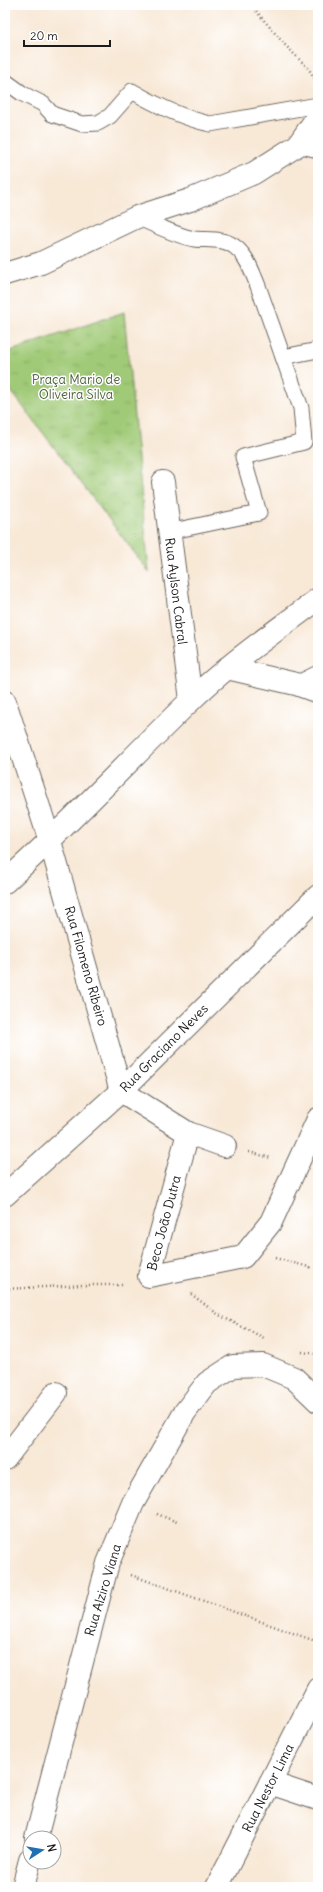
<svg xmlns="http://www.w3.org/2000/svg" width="323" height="1892" viewBox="0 0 323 1892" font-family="Delius,sans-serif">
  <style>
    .park { fill: url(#park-tufts); stroke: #5e734a }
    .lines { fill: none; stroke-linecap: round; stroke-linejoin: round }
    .lane-casing { stroke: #69635d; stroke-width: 17 }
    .street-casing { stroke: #69635d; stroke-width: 24 }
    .path { stroke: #69635d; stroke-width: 2.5; stroke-dasharray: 1 3; stroke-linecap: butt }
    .lane { stroke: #fff; stroke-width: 15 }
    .street { stroke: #fff; stroke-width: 22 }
    .labels { text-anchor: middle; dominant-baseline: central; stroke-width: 3; stroke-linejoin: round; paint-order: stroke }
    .park-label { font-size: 13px; fill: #516240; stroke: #fff }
    .street-label { font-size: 13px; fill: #1c1c1c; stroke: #fff }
  </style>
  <defs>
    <pattern id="park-tufts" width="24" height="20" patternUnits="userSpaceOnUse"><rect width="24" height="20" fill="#a0ca77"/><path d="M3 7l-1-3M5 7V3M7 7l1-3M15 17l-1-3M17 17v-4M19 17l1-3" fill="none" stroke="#89ad66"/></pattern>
  </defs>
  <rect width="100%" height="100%" fill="#fff"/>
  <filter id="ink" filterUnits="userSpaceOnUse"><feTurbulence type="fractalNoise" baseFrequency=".025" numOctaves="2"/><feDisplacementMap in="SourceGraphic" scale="8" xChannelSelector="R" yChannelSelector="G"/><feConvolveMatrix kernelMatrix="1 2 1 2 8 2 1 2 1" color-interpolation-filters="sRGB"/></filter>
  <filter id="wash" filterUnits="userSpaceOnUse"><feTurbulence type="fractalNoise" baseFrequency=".012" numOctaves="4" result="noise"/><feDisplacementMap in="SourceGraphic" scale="16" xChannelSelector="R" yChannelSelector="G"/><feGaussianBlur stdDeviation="0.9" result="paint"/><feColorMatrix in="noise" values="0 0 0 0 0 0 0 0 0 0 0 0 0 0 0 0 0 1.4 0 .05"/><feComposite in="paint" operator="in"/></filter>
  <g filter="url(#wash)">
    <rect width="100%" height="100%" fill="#f8e8d6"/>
    <polygon class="park" points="124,312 149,572 5,383 5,353"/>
  </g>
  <g filter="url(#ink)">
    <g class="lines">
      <g class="lane-casing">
        <g id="lane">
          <path d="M 5,81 L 23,94 L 43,104 L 52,114 L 82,124 L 98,123 L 110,116 L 132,91 C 156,105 182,118 210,124 L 318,105"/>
          <polyline points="298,145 318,150"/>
          <path d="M 137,217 C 156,225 174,235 194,239 C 203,240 213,239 222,241 C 243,245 251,268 258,286 L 301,408 L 304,442 L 243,457 L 259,513 L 168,532"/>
          <polyline points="283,357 318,350"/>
          <polyline points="296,684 318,673"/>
        </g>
      </g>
      <g class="street-casing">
        <g id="street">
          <polyline points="5,274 41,263 137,217 190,200 254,173 298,145 318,116"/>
          <polyline points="163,482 191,700"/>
          <polyline points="227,668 296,684 318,692"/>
          <polyline points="5,702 50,841 121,1091"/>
          <path d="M 5,882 C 70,824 128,761 190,701 C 229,663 275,632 318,599"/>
          <polyline points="121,1091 188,1133 225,1146"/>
          <polyline points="188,1133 149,1276 243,1257 271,1222 318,1119"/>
          <polyline points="5,1195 121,1091 318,896"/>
          <polyline points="5,1459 56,1393"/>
          <polyline points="270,1783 318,1799"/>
          <polyline points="36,1838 108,1563 133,1503 185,1412 207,1383 233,1366 263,1365 294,1378 318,1401"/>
          <polyline points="23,1887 30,1860"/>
          <polyline points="217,1887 318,1689"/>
        </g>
      </g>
      <g class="path">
        <polyline points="251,5 285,45 308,68 317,82"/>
        <polyline points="249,1152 271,1158"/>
        <polyline points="275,1258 313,1268"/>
        <polyline points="5,1289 83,1285 124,1285"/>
        <polyline points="191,1294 219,1315 264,1338"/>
        <polyline points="302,1352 318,1354"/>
        <polyline points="157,1514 177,1522"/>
        <polyline points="131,1575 318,1642"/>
      </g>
      <use href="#lane" class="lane"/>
      <use href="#street" class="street"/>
    </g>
  </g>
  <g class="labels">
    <g class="park-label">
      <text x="76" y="379">Praça Mario de<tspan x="76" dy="15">Oliveira Silva</tspan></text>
    </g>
    <g class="street-label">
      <text transform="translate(176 591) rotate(83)">Rua Aylson Cabral</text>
      <text transform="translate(86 966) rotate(74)">Rua Filomeno Ribeiro</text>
      <text transform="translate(164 1048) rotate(-45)">Rua Graciano Neves</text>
      <text transform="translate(164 1223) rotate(-75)">Beco João Dutra</text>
      <text transform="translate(103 1590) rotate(-73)">Rua Alziro Viana</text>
      <text transform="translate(268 1788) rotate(-63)">Rua Nestor Lima</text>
    </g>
  </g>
  <rect width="323" height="1892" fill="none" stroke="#fff" stroke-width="20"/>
  <g transform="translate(42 1850) rotate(78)"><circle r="19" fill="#ffffff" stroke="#a4a4a4"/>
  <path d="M0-3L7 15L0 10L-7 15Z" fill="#1f6fb2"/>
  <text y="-6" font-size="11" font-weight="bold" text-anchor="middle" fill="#1c1c1c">N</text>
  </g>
  <path d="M24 40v6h86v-6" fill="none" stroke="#1c1c1c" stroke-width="2"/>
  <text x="30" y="40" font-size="12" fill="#1c1c1c" stroke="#ffffff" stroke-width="3" paint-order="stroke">20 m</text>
</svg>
